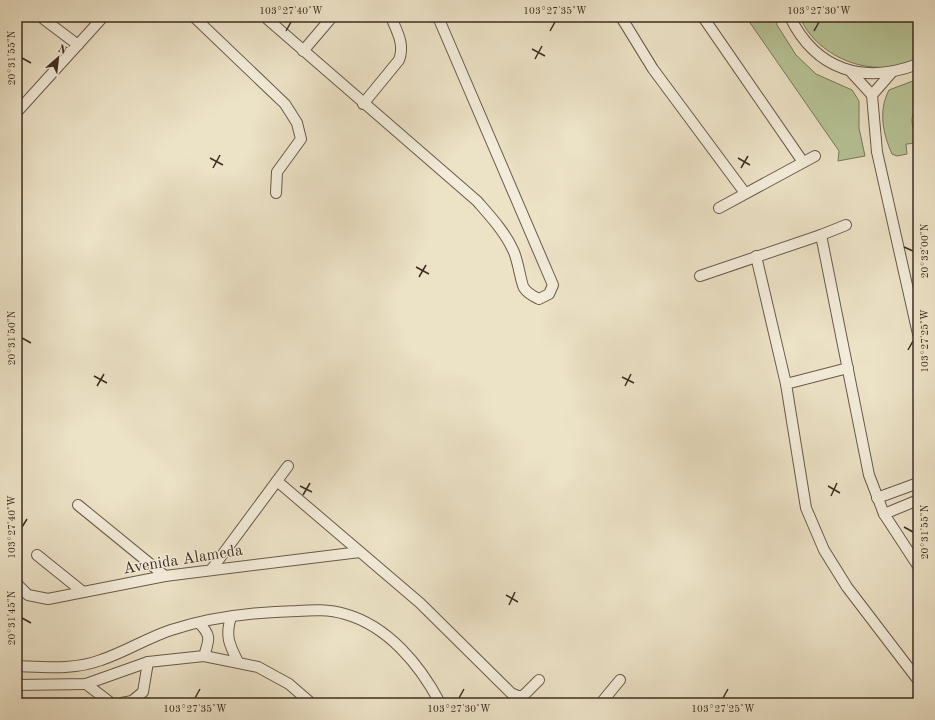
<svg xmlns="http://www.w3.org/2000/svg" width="935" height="720" viewBox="0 0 935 720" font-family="'Old Standard TT',serif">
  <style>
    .green { fill: #b6c396; stroke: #7a785b }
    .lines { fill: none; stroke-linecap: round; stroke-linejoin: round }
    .minor-casing { stroke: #6a5a4a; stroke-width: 12 }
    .minor { stroke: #f3ecda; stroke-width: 10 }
    .ticks { fill: none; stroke: #3e2d20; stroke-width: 1.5 }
    .labels { text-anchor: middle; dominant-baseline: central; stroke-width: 3; stroke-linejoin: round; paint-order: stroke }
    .street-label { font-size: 16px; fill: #3e2d20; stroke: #f3ecda }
    .neatline { fill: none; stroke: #3e2d20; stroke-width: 1.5 }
    .ticks-label { font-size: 10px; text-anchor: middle; fill: #3e2d20 }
  </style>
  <rect width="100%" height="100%" fill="#ece2c6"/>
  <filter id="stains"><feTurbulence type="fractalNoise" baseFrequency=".005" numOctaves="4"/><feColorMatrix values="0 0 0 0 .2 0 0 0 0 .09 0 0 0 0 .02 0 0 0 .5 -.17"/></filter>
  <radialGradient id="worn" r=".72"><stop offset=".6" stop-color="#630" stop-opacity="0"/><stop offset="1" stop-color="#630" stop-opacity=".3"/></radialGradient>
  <g class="green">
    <polygon points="746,17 776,17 777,25 796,55 816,74 852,90 859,101 859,128 865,156 838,161 839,151"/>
    <path d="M 800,17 L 912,17 L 918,25 L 918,57 C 878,82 817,59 800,17 Z"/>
    <path d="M 918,79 L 918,108 C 909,115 911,128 918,135 L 918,143 L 906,144 L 907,154 L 897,156 L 892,154 C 883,134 878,111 889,90 Z"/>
  </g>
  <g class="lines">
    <g class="minor-casing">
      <g id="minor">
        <polyline points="41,17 78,45"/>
        <polyline points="194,17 285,104 297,123 301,139 277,172 276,193"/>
        <path d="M 265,17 L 477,201 C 490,216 505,232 513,250 C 518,259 521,284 524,288 C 528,294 533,296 539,299 L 549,294 L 553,285 L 438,17"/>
        <polyline points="621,17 653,69 745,193"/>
        <polyline points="703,17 803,162"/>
        <path d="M 790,17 C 816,70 863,85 918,64"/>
        <polyline points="303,51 332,17"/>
        <polyline points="851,72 872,95 877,152 918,334"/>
        <polyline points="872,95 892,72"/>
        <path d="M 363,104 L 399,60 C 405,44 397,32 391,17"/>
        <polyline points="17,112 103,17"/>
        <polyline points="719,208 815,156"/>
        <polyline points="821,235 869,475 884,514 918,566"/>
        <polyline points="756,256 786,384 806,508 824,550 847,587 918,680"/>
        <polyline points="700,276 821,235 846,225"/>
        <polyline points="786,384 848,368"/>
        <polyline points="277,481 420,603 511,693 518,696 523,696 539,680"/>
        <polyline points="877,498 918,483"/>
        <polyline points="78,505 165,576"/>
        <polyline points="884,514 918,500"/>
        <polyline points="37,555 83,592"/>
        <polyline points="211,570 288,466"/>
        <polyline points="17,584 28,595 48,599 165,576 360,552"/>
        <path d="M 231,617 C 225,636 229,644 238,662"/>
        <path d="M 199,623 C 212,636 209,640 204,656"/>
        <path d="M 17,666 C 45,667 75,670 101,660 C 125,652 147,638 171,630 C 211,617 254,612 297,611 C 312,610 329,609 345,614 C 388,626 420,665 440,703"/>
        <polyline points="86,684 111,703"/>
        <polyline points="17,685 86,684 148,662 204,656 258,667 289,684 311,703"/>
        <polyline points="122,703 132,701 143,692 148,662"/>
        <polyline points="601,703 620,680"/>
      </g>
    </g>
    <use href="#minor" class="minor"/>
  </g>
  <path class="ticks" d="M 286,31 L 291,22M 550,31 L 555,22M 814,31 L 819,22M 532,49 L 545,56M 22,58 L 31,63M 535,59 L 542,46M 210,158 L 223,165M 738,158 L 750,165M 213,168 L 220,155M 741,168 L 748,156M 904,247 L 913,251M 416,267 L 429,274M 419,277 L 426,265M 22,338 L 31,343M 908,350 L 913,341M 94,376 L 107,383M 622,377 L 634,383M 97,386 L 104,374M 625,386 L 631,374M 300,486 L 312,492M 828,486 L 840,493M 303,495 L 310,483M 831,496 L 837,483M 22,527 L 27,519M 904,527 L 913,532M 506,595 L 518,602M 509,605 L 515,592M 22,618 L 31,623M 195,698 L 200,689M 459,698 L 464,689M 723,698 L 728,689"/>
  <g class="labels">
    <g class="street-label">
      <text transform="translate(183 560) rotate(-9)">Avenida Alameda</text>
    </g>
  </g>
  <rect width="935" height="720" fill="none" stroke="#ece2c6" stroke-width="44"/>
  <g transform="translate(58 58) rotate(28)" stroke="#f3ecda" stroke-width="3" paint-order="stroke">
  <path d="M0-3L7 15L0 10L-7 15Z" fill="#3e2d20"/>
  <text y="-6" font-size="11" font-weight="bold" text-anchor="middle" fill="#3e2d20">N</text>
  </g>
  <rect x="22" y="22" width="891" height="676" class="neatline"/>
  <g class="ticks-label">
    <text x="291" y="14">103°27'40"W</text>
    <text x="555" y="14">103°27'35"W</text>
    <text x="819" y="14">103°27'30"W</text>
    <text transform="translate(11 58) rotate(-90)" y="4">20°31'55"N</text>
    <text transform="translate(924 251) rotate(-90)" y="4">20°32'00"N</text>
    <text transform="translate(11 338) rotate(-90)" y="4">20°31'50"N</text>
    <text transform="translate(924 341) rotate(-90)" y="4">103°27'25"W</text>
    <text transform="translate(11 527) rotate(-90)" y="4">103°27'40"W</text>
    <text transform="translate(924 532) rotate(-90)" y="4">20°31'55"N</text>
    <text transform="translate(11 618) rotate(-90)" y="4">20°31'45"N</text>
    <text x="195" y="712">103°27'35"W</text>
    <text x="459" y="712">103°27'30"W</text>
    <text x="723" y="712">103°27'25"W</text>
  </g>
  <rect width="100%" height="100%" filter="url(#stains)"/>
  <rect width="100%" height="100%" fill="url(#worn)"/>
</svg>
